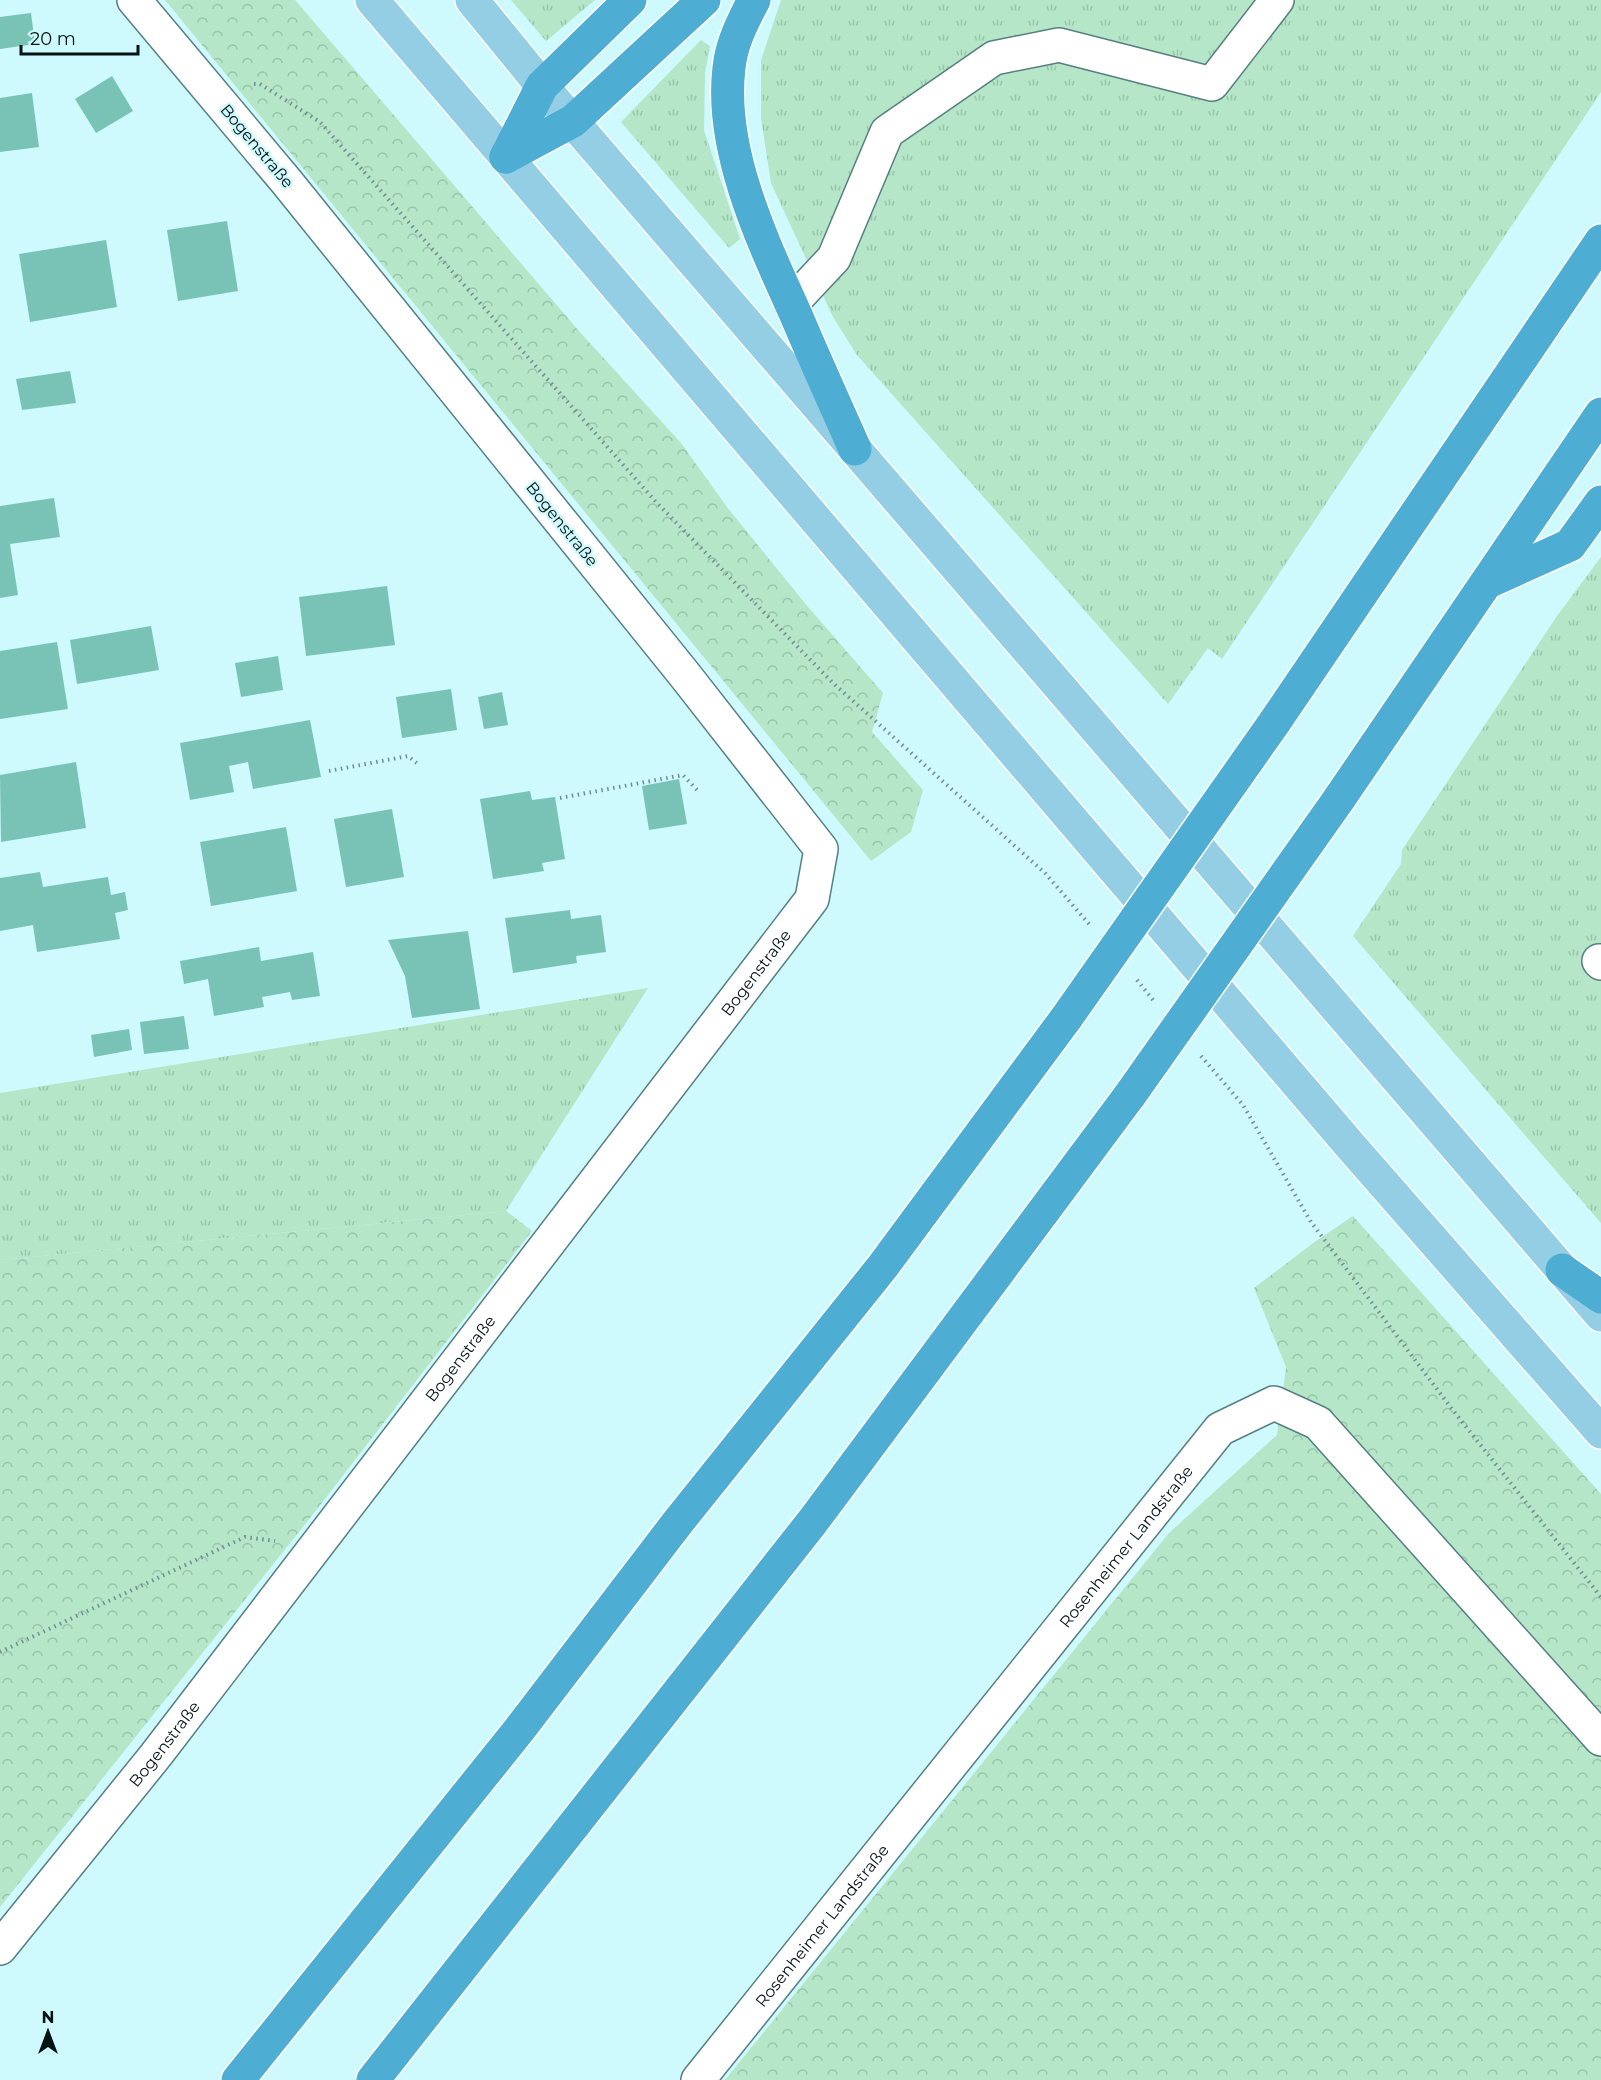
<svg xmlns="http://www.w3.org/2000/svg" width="1601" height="2080" viewBox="0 0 1601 2080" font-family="Montserrat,sans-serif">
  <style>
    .grass { fill: url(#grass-tufts) }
    .forest { fill: url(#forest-crowns) }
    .building { fill: #78c3b5 }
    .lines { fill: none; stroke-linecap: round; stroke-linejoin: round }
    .minor-casing { stroke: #577f83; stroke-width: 36 }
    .major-casing { stroke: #fff; stroke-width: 36 }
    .highway-casing { stroke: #fff; stroke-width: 36 }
    .path { stroke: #708e91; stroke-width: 4; stroke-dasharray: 1.5 4.5; stroke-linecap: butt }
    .minor { stroke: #fff; stroke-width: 33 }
    .major { stroke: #94cee5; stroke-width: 33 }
    .highway { stroke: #4dadd3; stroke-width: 33 }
    .highway-bridge-casing { stroke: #fff; stroke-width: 36; stroke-linecap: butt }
    .highway-bridge { stroke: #4dadd3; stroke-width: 33 }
    .labels { text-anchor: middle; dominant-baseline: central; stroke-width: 4.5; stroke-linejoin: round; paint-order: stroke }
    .street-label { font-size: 16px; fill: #031214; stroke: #cef9fd }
  </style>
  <defs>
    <pattern id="grass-tufts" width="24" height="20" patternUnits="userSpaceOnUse" patternTransform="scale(1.5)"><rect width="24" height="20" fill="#b4e6c7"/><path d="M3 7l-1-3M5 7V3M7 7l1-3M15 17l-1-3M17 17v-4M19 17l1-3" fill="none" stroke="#99c4aa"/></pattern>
    <pattern id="forest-crowns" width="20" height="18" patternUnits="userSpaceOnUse" patternTransform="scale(1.5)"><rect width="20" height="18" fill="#b4e6c7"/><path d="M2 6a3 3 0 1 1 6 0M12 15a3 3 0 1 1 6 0" fill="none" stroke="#99c4aa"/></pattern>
  </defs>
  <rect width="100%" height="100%" fill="#cef9fd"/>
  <g class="grass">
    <polygon points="511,0 595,0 546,41"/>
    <polygon points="781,0 1601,0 1601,92 1222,659 1208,648 1168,704 857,355 833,317 771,183 761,118 761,60"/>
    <polygon points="701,40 710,46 705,73 704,130 740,239 729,248 621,122"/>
    <polygon points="1601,557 1601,1223 1353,936 1401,864 1402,850 1557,616"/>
    <polygon points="648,988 506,1211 0,1260 0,1093"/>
  </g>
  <g class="forest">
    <polygon points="165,0 295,0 579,331 681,443 727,507 808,607 883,693 872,732 923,790 911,832 871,861"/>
    <polygon points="506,1211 532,1231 314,1513 0,1907 0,1260"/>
    <polygon points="1353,1216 1601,1494 1601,2080 725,2080 1169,1533 1277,1435 1286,1367 1254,1288 1316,1241"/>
  </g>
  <g class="building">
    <polygon points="31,13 35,44 0,49 0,17"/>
    <polygon points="112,76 133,111 96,133 75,99"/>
    <polygon points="32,93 39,147 0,152 0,98"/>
    <polygon points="227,221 238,291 178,301 167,230"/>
    <polygon points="106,240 117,307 30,322 19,254"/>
    <polygon points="70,371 76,403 22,410 16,379"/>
    <polygon points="54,498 60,537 10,544 18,595 0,598 0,506"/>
    <polygon points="387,586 395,645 306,656 299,597"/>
    <polygon points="151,626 159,670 77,684 70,640"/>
    <polygon points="57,642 68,709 0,719 0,651"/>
    <polygon points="278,656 283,690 241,697 235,663"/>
    <polygon points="451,689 457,730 402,738 396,697"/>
    <polygon points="502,692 508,725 484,729 478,697"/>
    <polygon points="310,720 321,777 253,789 248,762 229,766 234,792 190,800 180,743"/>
    <polygon points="76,762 86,828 1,842 0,775"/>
    <polygon points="679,779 687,824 649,830 642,786"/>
    <polygon points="530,791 532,800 555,797 565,859 542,863 544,871 493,879 480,799"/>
    <polygon points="392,809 404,877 346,887 334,819"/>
    <polygon points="286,827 297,891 211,906 200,842"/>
    <polygon points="40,872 43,887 108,877 111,895 125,892 128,910 115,913 120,939 37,952 33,925 0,931 0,878"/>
    <polygon points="570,910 571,919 601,915 606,952 576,956 577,963 513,973 505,918"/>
    <polygon points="468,931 480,1009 412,1018 405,976 388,940"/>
    <polygon points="259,947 261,961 313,952 320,996 292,1000 290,992 262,997 264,1007 214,1016 208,979 184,984 180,961"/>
    <polygon points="184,1016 189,1049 144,1054 140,1022"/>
    <polygon points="129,1029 132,1050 94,1057 91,1035"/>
  </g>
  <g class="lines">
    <g class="minor-casing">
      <g id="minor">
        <polyline points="791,304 834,258 887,132 994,58 1059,45 1212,84 1277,0"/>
        <polyline points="1599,961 1601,963"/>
        <path id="s1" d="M 0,1948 L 156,1755 L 812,899 L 821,849 L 684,674 L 286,181 L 134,0"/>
        <path id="s2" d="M 698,2080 L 1220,1429 L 1274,1403 L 1318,1423 L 1601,1739"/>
      </g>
    </g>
    <g class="major-casing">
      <g id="major">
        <polyline points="372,0 1348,1143 1601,1432"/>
        <polyline points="472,0 542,86 1601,1315"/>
      </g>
    </g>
    <g class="highway-casing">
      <g id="highway">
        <path d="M 754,0 C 743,21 731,44 729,68 C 719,150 763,242 796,315 C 815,360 835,404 855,449"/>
        <polyline points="506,157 573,121 704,0"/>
        <polyline points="506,157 542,86 630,0"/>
        <polyline points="1488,582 1570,545 1601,502"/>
        <polyline points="1274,723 1601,241"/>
        <polyline points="1339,799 1601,414"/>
        <polyline points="1562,1270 1601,1297"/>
        <polyline points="238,2080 519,1730 678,1522 883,1266 1067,1017"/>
        <polyline points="373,2080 813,1521 1130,1095"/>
      </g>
    </g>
    <g class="path">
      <polyline points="254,84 260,84 320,122 656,502 832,682 1045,873 1089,924"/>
      <polyline points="329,771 408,756 418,764"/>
      <polyline points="560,798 683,775 697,790"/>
      <polyline points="1137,980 1153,1000"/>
      <polyline points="1201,1056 1243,1105 1311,1222 1452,1409 1601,1597"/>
      <polyline points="0,1652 245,1537 275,1541"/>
    </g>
    <use href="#minor" class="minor"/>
    <use href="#major" class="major"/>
    <use href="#highway" class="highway"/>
    <g class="highway-bridge-casing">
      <g id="highway-bridge">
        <polyline points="1067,1017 1274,723"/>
        <polyline points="1130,1095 1339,799"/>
      </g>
    </g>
    <use href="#highway-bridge" class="highway-bridge"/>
  </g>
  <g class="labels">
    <g class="street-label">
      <text transform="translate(257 146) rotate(50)">Bogenstraße</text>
      <text transform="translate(562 524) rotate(51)">Bogenstraße</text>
      <text stroke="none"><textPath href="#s1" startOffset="1234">Bogenstraße</textPath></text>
      <text stroke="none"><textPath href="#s1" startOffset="748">Bogenstraße</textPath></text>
      <text stroke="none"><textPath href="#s2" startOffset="684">Rosenheimer Landstraße</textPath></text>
      <text stroke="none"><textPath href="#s1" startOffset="262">Bogenstraße</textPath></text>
      <text stroke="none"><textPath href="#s2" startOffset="198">Rosenheimer Landstraße</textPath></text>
    </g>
  </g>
  <g transform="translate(48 2032)" stroke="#cef9fd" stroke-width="4.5" paint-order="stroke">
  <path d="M0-4.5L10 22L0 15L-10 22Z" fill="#031214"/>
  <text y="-9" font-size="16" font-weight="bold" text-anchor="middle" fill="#031214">N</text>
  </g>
  <path d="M21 45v9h117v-9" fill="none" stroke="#031214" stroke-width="3"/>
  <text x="30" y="45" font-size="18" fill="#031214" stroke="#cef9fd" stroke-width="4.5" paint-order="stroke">20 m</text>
</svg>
